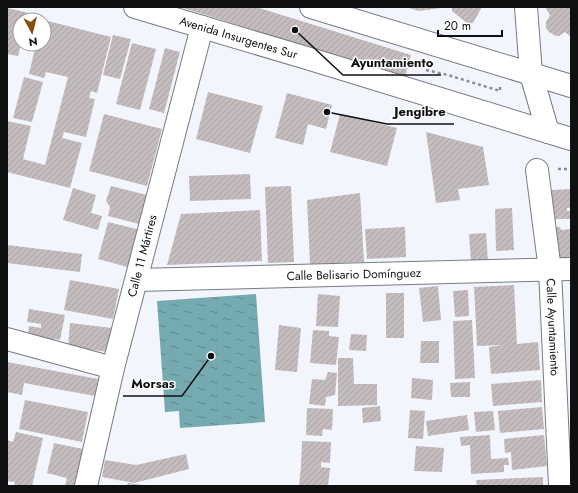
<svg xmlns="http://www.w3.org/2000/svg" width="578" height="493" viewBox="0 0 578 493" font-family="Jost,sans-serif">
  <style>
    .water { fill: url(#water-ripples) }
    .building { fill: url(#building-hatch) }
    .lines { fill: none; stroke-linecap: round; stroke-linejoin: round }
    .minor-casing { stroke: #787a81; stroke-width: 24 }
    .major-casing { stroke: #787a81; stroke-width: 24 }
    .path { stroke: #8b8d92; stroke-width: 2.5; stroke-dasharray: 3 3; stroke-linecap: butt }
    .minor { stroke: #fff; stroke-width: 22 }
    .major { stroke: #fff; stroke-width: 22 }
    .labels { text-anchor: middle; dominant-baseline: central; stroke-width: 3; stroke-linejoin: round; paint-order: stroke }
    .street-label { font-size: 12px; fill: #0f1012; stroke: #fff }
    .leader { fill: none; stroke: #0f1012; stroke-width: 1.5 }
    .callout-dot { fill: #0f1012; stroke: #fff; stroke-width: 1.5 }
    .callout-label { font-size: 13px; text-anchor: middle; font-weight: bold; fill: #0f1012; stroke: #fff; stroke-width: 3; stroke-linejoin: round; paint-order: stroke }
  </style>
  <defs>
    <pattern id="water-ripples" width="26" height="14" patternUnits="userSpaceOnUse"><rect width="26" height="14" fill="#74aab0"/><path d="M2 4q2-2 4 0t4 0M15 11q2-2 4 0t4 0" fill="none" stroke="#5e898e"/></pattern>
    <pattern id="building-hatch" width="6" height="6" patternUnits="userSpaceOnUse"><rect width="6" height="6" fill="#c4bcbe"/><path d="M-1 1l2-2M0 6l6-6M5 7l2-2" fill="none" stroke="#a7a1a2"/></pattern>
  </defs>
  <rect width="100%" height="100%" fill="#f3f5fd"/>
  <polygon class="water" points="256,294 265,422 180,428 179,411 165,412 157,301"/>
  <g class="building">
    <polygon points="180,7 256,7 411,55 405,77"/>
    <polygon points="405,7 441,7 441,8 419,11"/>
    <polygon points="452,7 482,7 473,23 468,24 452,11"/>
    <polygon points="545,7 571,7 571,37 565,32 559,36 556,36 549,32 546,28 546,22 550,15"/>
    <polygon points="7,8 29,13 27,20 20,20 20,44 21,44 18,56 7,54"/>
    <polygon points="44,20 111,37 97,93 91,91 89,98 95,99 86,137 64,132 62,138 82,143 70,188 7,172 7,121 31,126 23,159 45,165 68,77 46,72 44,78 29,74 36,44 44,44"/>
    <polygon points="113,35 131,39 120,79 103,75"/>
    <polygon points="132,43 156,49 140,110 116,104"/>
    <polygon points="165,48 180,52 164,113 149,109"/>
    <polygon points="24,77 43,82 32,122 13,118"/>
    <polygon points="208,92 263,106 250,153 196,139"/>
    <polygon points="287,93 332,105 326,129 308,124 303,145 275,138"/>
    <polygon points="104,114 162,129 147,186 89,171"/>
    <polygon points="340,114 397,128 387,166 330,152"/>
    <polygon points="426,132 483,147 489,185 458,189 460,200 436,203"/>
    <polygon points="250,174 251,199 190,201 189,176"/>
    <polygon points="111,186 151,196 143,225 108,216 110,207 106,201"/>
    <polygon points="291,186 294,262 268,263 265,187"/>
    <polygon points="73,188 96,195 91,213 102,216 98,230 63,220"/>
    <polygon points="570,189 571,208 567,208 567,211 571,211 571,219 552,219 552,190"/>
    <polygon points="360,193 364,262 310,264 307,200"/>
    <polygon points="512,208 514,250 496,251 495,209"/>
    <polygon points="260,210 262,261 167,265 181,214"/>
    <polygon points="108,222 145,231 135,269 98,259"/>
    <polygon points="405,227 406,257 367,259 365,229"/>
    <polygon points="560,227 561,230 571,229 571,259 555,260 552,228"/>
    <polygon points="486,233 488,261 471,262 469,234"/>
    <polygon points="7,245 82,254 80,272 7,263"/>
    <polygon points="70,280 119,289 113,319 64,310"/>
    <polygon points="514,285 517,344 538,342 540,370 491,374 489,347 503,345 477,346 474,287"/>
    <polygon points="438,286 441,320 423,322 419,288"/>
    <polygon points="468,290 469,316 455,317 453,291"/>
    <rect x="386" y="293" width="18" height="45"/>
    <polygon points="318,294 340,296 338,327 316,326"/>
    <polygon points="29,309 65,315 60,340 55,339 53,345 27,341 29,326 41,328 41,324 27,322"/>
    <polygon points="472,320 475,378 455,379 453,321"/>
    <polygon points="70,323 112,328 109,352 68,347"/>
    <polygon points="279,325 301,328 297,372 275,370"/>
    <polygon points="313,330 329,331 329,336 339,337 336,365 310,363"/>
    <polygon points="351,334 367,335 366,351 349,350"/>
    <polygon points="421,341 439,341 439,363 420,363"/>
    <polygon points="338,358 353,358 354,384 377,384 377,405 338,406"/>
    <polygon points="7,362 98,379 95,396 24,383 22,395 7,392"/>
    <polygon points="328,372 337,373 335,395 326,397 325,406 309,404 312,379 325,380"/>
    <polygon points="412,378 433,380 432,400 411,398"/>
    <polygon points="541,380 542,402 493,406 491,384"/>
    <polygon points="470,382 470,397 451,397 450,383"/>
    <polygon points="25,400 88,412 82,442 19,429"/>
    <polygon points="380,406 381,421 363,423 362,408"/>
    <polygon points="542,407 544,429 500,433 498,411"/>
    <polygon points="307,408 333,409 332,430 323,429 322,436 306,435"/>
    <polygon points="410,410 425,411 423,439 408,438"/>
    <polygon points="493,411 495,430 476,432 474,412"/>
    <polygon points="467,415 469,430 428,436 426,421"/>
    <polygon points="16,432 43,438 32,486 14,486 15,482 7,481 7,440 13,442"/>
    <polygon points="490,435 491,459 508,458 509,465 504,465 504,472 471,474 470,445 461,446 460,437"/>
    <polygon points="544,435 547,466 512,470 511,452 505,453 504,439"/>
    <polygon points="302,441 331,442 330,463 321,462 321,467 307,466 330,468 328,486 299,486 301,466"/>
    <polygon points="54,443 83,449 75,486 65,486 67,478 47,473"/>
    <polygon points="416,446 444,448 442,472 414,471"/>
    <polygon points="186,454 189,469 134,483 102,477 105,460 136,465"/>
    <polygon points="543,477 543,486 477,486 476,480"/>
    <polygon points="128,483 143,485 143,486 127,486"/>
  </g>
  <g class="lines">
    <g class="minor-casing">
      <g id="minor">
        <polyline points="526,7 531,74 548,132"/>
        <path id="s1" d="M 537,170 L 550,270 L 560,486"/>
        <path id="s2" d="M 137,280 L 571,269"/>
        <polyline points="7,339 113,368"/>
        <path id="s3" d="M 86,486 L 113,368 L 202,27"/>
      </g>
    </g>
    <g class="major-casing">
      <g id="major">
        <path id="s4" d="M 135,7 L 310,59 L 571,139"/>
        <polyline points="311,7 571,86"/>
      </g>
    </g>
    <g class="path">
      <polyline points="426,70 448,75 500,91 500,87"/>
      <polyline points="558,169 571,169"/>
    </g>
    <use href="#minor" class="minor"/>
    <use href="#major" class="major"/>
  </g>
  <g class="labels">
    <g class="street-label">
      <text stroke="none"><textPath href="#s4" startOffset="108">Avenida Insurgentes Sur</textPath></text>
      <text stroke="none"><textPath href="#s3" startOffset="237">Calle 11 Mártires</textPath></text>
      <text stroke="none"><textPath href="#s2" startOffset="217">Calle Belisario Domínguez</textPath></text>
      <text stroke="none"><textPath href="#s1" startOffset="158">Calle Ayuntamiento</textPath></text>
    </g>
  </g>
  <path class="leader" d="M295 30L343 75H441M327 112L387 124H454M211 356L182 396H123"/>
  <g class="callout-dot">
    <circle cx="295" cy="30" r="4"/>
    <circle cx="327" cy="112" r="4"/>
    <circle cx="211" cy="356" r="4"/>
  </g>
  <g class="callout-label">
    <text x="392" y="67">Ayuntamiento</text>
    <text x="420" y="116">Jengibre</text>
    <text x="153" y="388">Morsas</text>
  </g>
  <rect width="578" height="493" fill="none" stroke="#0f1012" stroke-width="16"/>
  <g transform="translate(32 32) rotate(173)"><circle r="19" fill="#ffffff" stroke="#9f9fa0"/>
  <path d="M0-3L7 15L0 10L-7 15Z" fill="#874c07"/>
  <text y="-6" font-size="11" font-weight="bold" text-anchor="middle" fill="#0f1012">N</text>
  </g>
  <path d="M438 30v6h64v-6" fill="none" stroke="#0f1012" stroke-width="2"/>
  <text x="444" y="30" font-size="12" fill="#0f1012" stroke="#ffffff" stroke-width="3" paint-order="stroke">20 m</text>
</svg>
